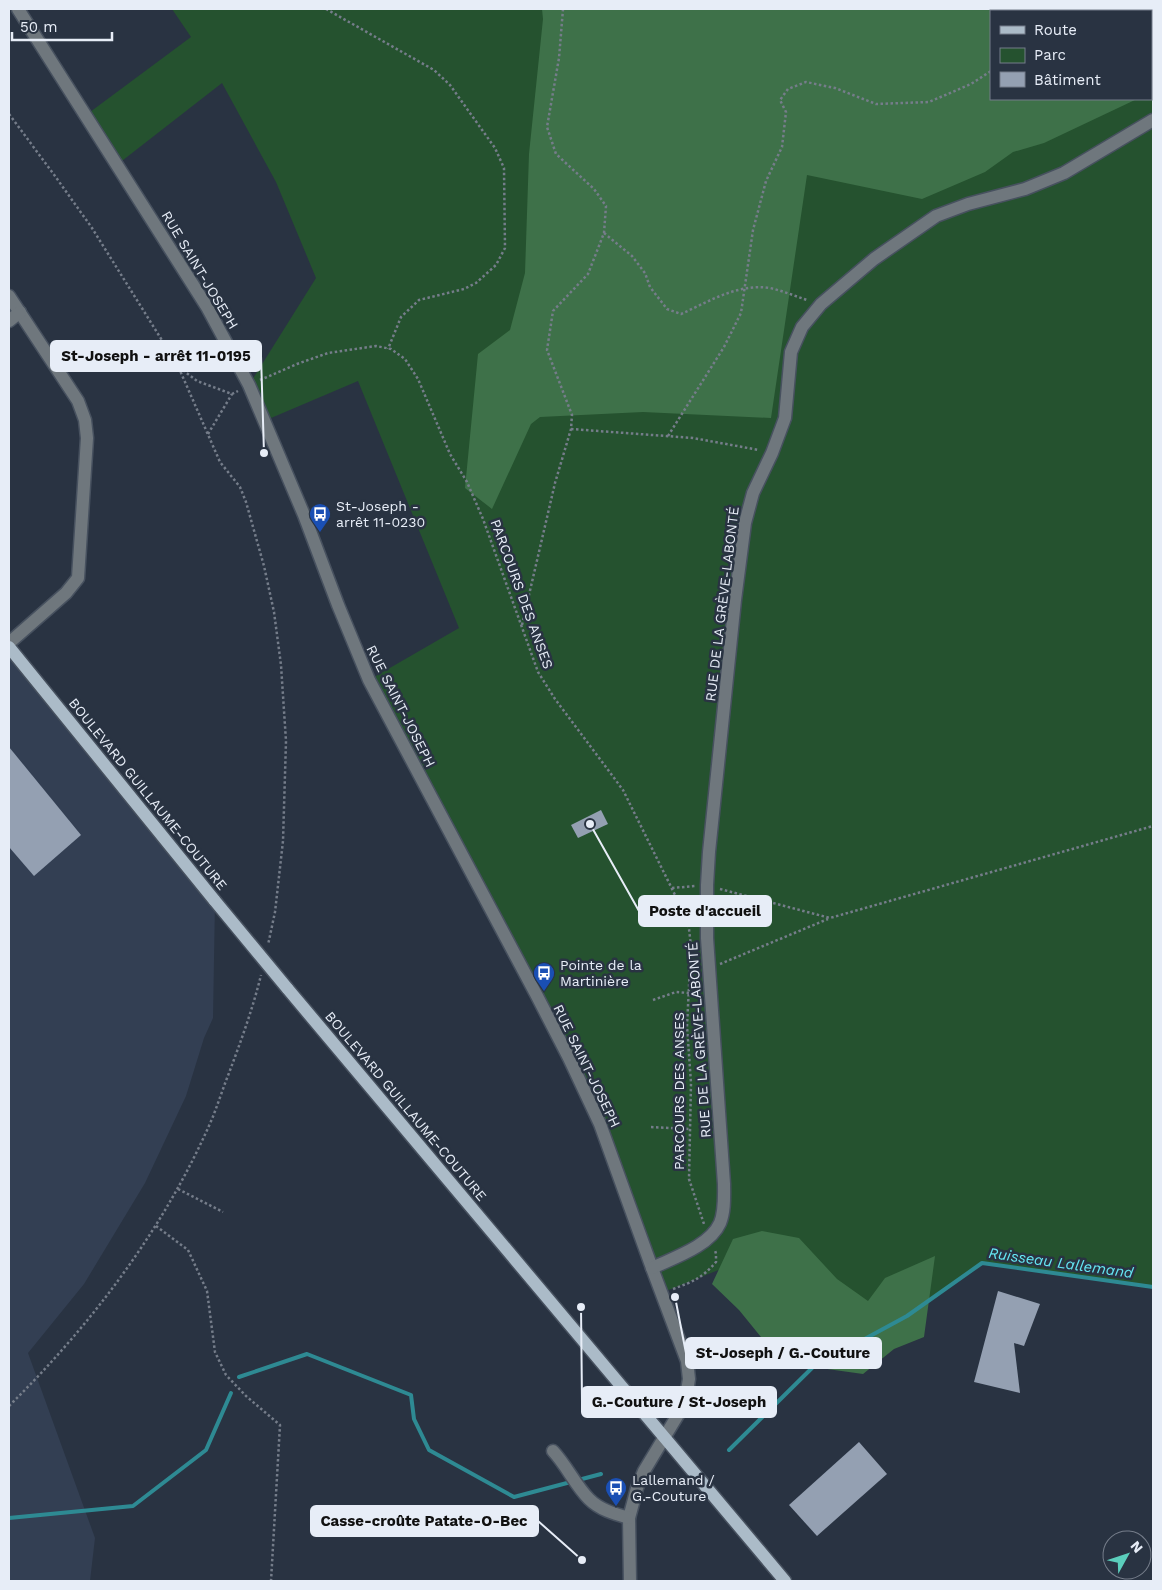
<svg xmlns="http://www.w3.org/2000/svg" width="1162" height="1590" viewBox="0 0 1162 1590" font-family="'Work Sans',sans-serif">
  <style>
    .built { fill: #333f53 }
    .green { fill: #25522f; fill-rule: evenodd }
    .forest { fill: #3e7149 }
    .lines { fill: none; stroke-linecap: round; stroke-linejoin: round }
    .stream { stroke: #2e8a93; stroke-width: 4 }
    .building { fill: #94a0b2 }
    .minor-casing { stroke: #47515f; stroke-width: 15 }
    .major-casing { stroke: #47515f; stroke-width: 15 }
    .path { stroke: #757d8a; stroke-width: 2.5; stroke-dasharray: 2.5 2.5; stroke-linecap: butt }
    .minor { stroke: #6f777d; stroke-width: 12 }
    .major { stroke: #abbbc8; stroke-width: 12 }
    .major-bridge-casing { stroke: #47515f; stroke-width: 15; stroke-linecap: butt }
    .major-bridge { stroke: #abbbc8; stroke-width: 12 }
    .labels { text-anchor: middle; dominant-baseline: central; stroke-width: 5; stroke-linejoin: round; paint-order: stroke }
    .street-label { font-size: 14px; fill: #e7edf7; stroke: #293342 }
    .poi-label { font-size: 14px; fill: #e7edf7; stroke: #293342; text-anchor: start }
    .water-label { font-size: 15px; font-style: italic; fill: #65e7f4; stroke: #293342 }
    .leader { fill: none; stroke: #e7edf7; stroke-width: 2 }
    .callout-dot { fill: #e7edf7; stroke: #293342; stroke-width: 2 }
    .callout { fill: #e7edf7; stroke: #e7edf7; stroke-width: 2 }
    .callout-label { font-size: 15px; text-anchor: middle; font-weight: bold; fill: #111 }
  </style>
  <rect width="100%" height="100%" fill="#293342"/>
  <polygon class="built" points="9,647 215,901 213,1018 204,1038 186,1096 145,1183 84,1284 28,1353 95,1538 90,1581 9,1581"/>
  <path class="green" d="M 172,9 L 1153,9 L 1153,1287 L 982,1263 L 907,1316 L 741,1261 L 661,1293 L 600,1124 L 369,680 L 459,628 L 358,381 L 264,421 L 249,385 L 316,278 L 276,182 L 222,83 L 118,164 L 86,115 L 191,37 ZM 991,11 L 1151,11 L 1151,99 L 991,99 Z"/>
  <g class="forest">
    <polygon points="542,9 1153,9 1153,89 1151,90 1151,11 991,11 991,99 1137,99 1044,143 1013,152 985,172 922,199 807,175 771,418 643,412 540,417 531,424 492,509 465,488 478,354 510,330 525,273 529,154 543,19"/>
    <polygon points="762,1231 799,1238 837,1279 868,1301 885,1278 935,1256 924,1337 894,1349 863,1374 813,1367 765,1342 739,1310 712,1284 733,1239"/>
  </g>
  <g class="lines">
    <g class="stream">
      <polyline points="239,1377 307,1354 411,1395 414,1419 429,1450 514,1497 601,1474"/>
      <polyline points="729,1450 813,1367 907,1316 982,1263 1153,1287"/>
      <polyline points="9,1518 133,1506 206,1450 231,1393"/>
    </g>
  </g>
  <g class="building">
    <polygon points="9,747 81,835 34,876 9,847"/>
    <polygon points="601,810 608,824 578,838 571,825"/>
    <polygon points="998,1291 1040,1304 1024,1346 1014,1343 1020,1393 974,1382"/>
    <polygon points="859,1442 887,1474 817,1536 789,1505"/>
  </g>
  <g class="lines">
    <g class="minor-casing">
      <g id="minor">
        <polyline points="18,9 207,307 249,385 304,515 338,605 369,680 537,996 569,1058 600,1124 652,1268 687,1361 689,1379 686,1397 679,1413 644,1471 637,1488 629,1518 630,1581"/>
        <polyline points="9,296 78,401 85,420 87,438 78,578 66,593 9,643"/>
        <polyline points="9,321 20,312"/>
        <path d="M 652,1268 C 673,1258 710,1246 720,1223 C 725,1211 724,1196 724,1184 L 707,938 L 707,885 L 709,852 L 735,600 L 745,523 L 753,493 L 772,453 L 785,418 L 791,352 L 802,327 L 821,304 L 874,259 L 936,216 L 968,204 L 1025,189 L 1064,173 L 1153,120"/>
        <path d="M 553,1451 C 567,1466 575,1485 589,1499 C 600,1510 615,1514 629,1518"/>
      </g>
    </g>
    <g class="major-casing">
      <g id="major">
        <polyline points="9,647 215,901"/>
        <polyline points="287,988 785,1581"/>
      </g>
    </g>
    <g class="path">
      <polyline points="326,9 434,70 450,85 495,148 504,168 505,248 496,265 476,283 464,289 419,300 401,317 388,349"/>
      <polyline points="1019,9 1020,11"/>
      <polyline points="9,114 55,176 92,228 178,366 220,462 240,487 246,502 264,566 274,612 281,665 286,741 283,841 275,912 268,945"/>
      <path d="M 604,233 L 632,256 L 645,273 L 650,287 L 667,309 L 681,314 C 708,302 738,283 770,288 C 783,291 795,296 807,300"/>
      <polyline points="179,367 197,381 232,394 238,391"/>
      <polyline points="260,380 297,364 328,353 376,346 391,349 405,359 418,379 450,454 467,482 483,519 538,672 555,699 623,790 681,907 689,929 691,946 687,1026 691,1083 689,1179 704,1224"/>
      <polyline points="571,429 693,438 759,450"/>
      <polyline points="208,434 232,394"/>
      <polyline points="668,436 724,347 741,313 753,230 766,181 782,147 786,112 780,100 788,89 806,82 835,88 876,104 929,102 971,84 991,71"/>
      <polyline points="522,625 555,483 571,429 572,415 547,350 553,311 588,274 604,233 606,206 594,189 556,154 547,127 559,58 563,9"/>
      <polyline points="672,888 695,886"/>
      <polyline points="720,889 830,918 1153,826"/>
      <polyline points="720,964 828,919"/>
      <polyline points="653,1000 676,992 689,993"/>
      <polyline points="651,1127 690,1129"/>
      <polyline points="178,1189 223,1212"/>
      <polyline points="156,1226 188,1250 207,1291 215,1352 226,1375 246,1396 280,1425 271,1581"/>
      <path d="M 673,1289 C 694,1281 701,1279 716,1262 L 716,1254 L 715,1250"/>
      <path d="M 9,1406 C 93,1323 165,1227 212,1119 C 218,1104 223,1088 229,1073 C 241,1041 253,1008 261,975"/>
    </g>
    <use href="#minor" class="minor"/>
    <use href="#major" class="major"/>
    <g class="major-bridge-casing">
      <polyline id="major-bridge" points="215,901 287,988"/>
    </g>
    <use href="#major-bridge" class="major-bridge"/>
  </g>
  <defs>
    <g id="bus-pin" transform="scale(1.125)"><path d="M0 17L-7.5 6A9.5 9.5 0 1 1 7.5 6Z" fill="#1a4fb4" stroke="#293342"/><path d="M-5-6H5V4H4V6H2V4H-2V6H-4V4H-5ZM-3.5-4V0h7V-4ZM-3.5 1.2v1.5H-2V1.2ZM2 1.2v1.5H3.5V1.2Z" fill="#fff"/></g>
  </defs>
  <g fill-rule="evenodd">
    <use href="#bus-pin" x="320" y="514"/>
    <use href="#bus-pin" x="544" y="973"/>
    <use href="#bus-pin" x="616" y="1488"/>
  </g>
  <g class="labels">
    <g class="street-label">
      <text transform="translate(200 270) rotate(59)">RUE SAINT-JOSEPH</text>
      <text transform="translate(522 594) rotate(70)">PARCOURS DES ANSES</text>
      <text transform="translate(722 604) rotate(-83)">RUE DE LA GRÈVE-LABONTÉ</text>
      <text transform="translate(401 706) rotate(63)">RUE SAINT-JOSEPH</text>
      <text transform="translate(148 794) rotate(51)">BOULEVARD GUILLAUME-COUTURE</text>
      <text transform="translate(699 1040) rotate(-94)">RUE DE LA GRÈVE-LABONTÉ</text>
      <text transform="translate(587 1066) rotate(64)">RUE SAINT-JOSEPH</text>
      <text transform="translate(679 1091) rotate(-90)">PARCOURS DES ANSES</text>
      <text transform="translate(406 1106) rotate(50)">BOULEVARD GUILLAUME-COUTURE</text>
    </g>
    <g class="poi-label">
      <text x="336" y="506">St-Joseph -<tspan x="336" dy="16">arrêt 11-0230</tspan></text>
      <text x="560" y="965">Pointe de la<tspan x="560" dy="16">Martinière</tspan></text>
      <text x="632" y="1480">Lallemand /<tspan x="632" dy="16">G.-Couture</tspan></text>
    </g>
    <g class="water-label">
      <text transform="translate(1061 1263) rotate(8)">Ruisseau Lallemand</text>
    </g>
  </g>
  <path class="leader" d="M264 453L261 356M590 824L639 911M675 1297L686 1353M581 1307L582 1402M582 1560L538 1521"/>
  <g class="callout-dot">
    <circle cx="264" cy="453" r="5"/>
    <circle cx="590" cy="824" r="5"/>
    <circle cx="675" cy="1297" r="5"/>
    <circle cx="581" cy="1307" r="5"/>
    <circle cx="582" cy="1560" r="5"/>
  </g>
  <g class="callout">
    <rect x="51" y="341" width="210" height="30" rx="5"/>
    <rect x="639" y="896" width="132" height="30" rx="5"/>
    <rect x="686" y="1338" width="195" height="30" rx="5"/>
    <rect x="582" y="1387" width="194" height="30" rx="5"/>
    <rect x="311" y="1506" width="227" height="30" rx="5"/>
  </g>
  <g class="callout-label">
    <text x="156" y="361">St-Joseph - arrêt 11-0195</text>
    <text x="705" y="916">Poste d'accueil</text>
    <text x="783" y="1358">St-Joseph / G.-Couture</text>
    <text x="679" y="1407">G.-Couture / St-Joseph</text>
    <text x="424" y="1526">Casse-croûte Patate-O-Bec</text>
  </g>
  <rect width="1162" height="1590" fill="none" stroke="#e7edf7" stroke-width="20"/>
  <rect x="990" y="10" width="162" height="90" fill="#293342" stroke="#757d8a"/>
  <rect x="1000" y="26" width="25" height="8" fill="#abbbc8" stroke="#757d8a"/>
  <text x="1034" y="35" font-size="15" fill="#e7edf7">Route</text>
  <rect x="1000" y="48" width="25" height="15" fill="#25522f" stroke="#757d8a"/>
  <text x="1034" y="60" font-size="15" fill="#e7edf7">Parc</text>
  <rect x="1000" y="72" width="25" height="15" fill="#94a0b2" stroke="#757d8a"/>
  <text x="1034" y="85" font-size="15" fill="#e7edf7">Bâtiment</text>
  <g transform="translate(1127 1555) rotate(50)"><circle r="24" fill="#293342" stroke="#757d8a"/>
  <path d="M0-4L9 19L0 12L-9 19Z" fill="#5bcebc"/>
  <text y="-8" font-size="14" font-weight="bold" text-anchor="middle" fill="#e7edf7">N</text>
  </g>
  <path d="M12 32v8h100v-8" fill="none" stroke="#e7edf7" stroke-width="2.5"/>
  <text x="20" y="32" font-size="15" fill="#e7edf7" stroke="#293342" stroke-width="4" paint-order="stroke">50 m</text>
</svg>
